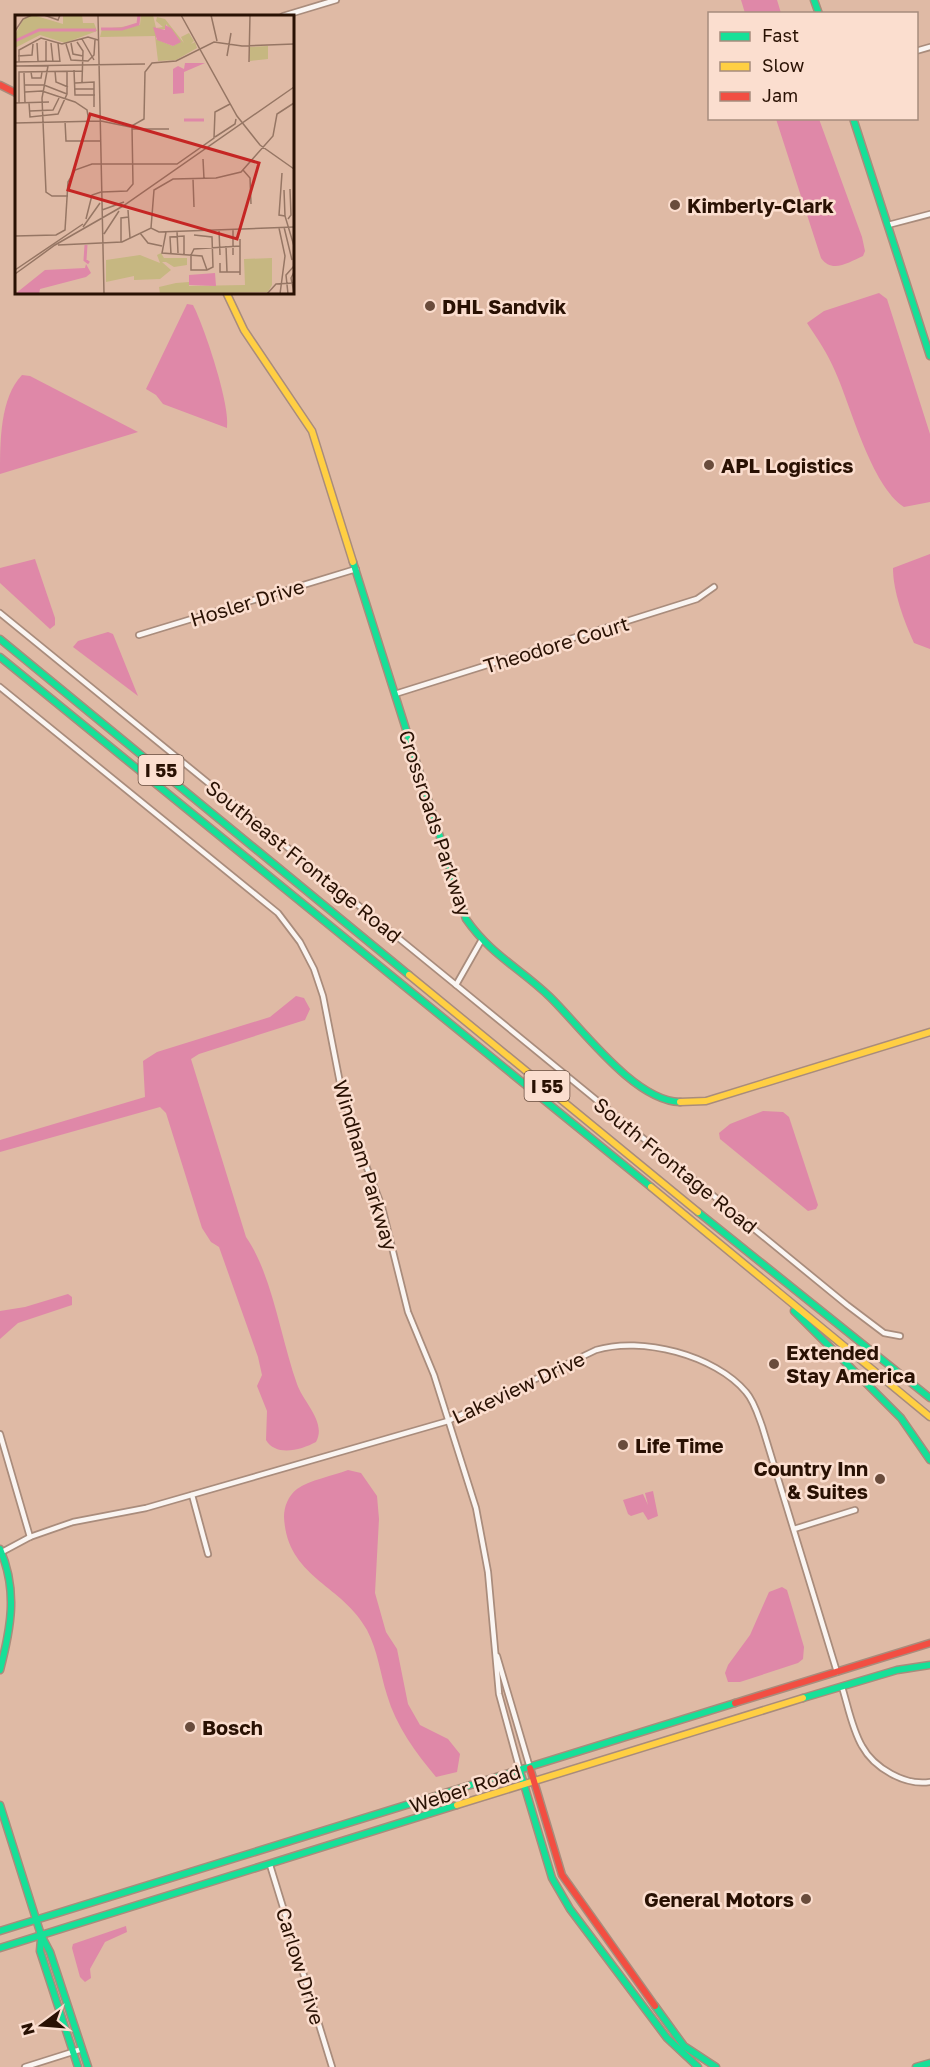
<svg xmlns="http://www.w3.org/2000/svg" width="930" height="2067" viewBox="0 0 930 2067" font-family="'Golos Text',sans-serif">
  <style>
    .water { fill: #df88a8 }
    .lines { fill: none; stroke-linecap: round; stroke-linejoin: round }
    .street-casing { stroke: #a98c7c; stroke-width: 8 }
    .fast-casing { stroke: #a98c7c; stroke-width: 9 }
    .slow-casing { stroke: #a98c7c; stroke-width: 9 }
    .jam-casing { stroke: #a98c7c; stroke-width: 9 }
    .street { stroke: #faf5f2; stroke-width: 4.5 }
    .fast { stroke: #16e098; stroke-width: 6 }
    .slow { stroke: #ffcf43; stroke-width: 6 }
    .jam { stroke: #f24e42; stroke-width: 6 }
    .poi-dot { fill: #694c3c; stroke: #fbdecf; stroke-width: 2 }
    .labels { text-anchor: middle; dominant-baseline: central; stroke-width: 5; stroke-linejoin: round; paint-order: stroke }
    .shield { fill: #fbdecf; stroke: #684e40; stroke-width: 1.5 }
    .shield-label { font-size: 18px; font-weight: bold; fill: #291103 }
    .poi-label { font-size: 20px; font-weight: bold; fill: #291103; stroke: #fbdecf; text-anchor: start }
    .street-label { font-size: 20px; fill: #291103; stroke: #fbdecf }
    .inset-river { fill: none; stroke: #df88a8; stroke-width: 3 }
    .inset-road { fill: none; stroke: #967664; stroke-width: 1.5 }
    .view { fill: #c52624; fill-opacity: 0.15; stroke: #c52624; stroke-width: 3 }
    .inset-edge { fill: none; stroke: #291103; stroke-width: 3 }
  </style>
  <rect width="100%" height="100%" fill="#dfbaa5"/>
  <g class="water">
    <polygon points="741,0 777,0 781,13 745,13"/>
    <path d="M 776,119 L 819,119 L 862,237 L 865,251 L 863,256 C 849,262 832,274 821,258 Z"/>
    <path d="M 879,293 L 887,299 L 930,434 L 930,502 L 904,507 C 871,485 852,409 835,371 C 828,354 817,338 807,323 L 824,311 Z"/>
    <path d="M 187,304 L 193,305 C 204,326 231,406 227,428 L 163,404 L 156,395 L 146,389 Z"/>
    <path d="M 22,375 L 30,376 L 138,432 L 0,474 C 0,441 0,398 22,375 Z"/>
    <path d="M 930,554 L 930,649 L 914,643 C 904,621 893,592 893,568 Z"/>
    <polygon points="35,559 55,618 55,625 50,629 0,583 0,568"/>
    <polygon points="108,632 113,634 138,696 73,647 78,641"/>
    <path d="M 296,996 L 304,998 L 310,1009 L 305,1020 L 199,1054 L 191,1059 L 246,1237 C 272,1274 281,1339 297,1384 C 303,1402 327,1422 316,1442 C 301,1450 276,1457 266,1440 L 267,1411 L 257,1386 L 262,1375 L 258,1357 L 219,1247 L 211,1242 L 202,1228 L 166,1113 L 160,1107 L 0,1152 L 0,1140 L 145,1097 L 143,1061 L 157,1052 L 270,1017 Z"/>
    <polygon points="763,1111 783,1112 789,1117 818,1205 816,1209 808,1211 720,1139 719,1133 730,1124"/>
    <polygon points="68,1294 72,1297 72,1305 18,1323 0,1339 0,1311 25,1307"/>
    <path d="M 348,1470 L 361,1473 L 377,1496 L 379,1519 L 375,1593 L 386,1632 L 397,1649 L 408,1704 L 420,1725 L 448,1739 L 460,1754 L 457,1772 L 436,1777 C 416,1753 396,1726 387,1695 C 380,1673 378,1651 367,1630 C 342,1584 287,1578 284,1517 C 284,1507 288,1496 297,1489 C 310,1480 332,1476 348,1470 Z"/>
    <polygon points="653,1491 658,1516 648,1520 643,1512 631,1516 628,1514 623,1500 643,1494 648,1505 645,1493"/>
    <polygon points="782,1587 787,1590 804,1647 803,1659 798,1663 740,1682 728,1682 725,1673 728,1665 750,1635 769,1592"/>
    <polygon points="126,1926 127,1932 105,1942 90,1969 91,1978 85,1982 80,1977 72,1948 73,1944"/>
  </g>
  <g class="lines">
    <g class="street-casing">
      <g id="street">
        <polyline points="283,16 336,0"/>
        <polyline points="916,51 930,47"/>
        <polyline points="888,225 930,214"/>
        <polyline points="0,613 456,985 481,941"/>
        <polyline points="139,635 356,569"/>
        <polyline points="0,687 278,913 300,942 314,969 323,996 340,1083 357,1142 382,1207 408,1312 434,1375 476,1508 488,1572 499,1694 520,1771"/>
        <polyline points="395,694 697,599 714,587"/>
        <polyline points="456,985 847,1305 884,1333 900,1336"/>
        <polyline points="0,1434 30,1537"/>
        <polyline points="192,1495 208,1554"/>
        <polyline points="794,1529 855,1510"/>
        <path d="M 2,1552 L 30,1537 L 73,1522 L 146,1508 L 448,1421 L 596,1350 C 641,1336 715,1355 746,1392 C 754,1401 758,1415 762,1426 L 837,1672"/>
        <polyline points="497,1656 530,1768"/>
        <path d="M 842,1687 C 848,1706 852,1729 862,1746 C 874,1768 905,1786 930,1782"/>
        <polyline points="270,1865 332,2067"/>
        <polyline points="25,2067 82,2049"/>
      </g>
    </g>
    <g class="fast-casing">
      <g id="fast">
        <polyline points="814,0 819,14"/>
        <polyline points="853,118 930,356"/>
        <path d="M 353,562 L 466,919 C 491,955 520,968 550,997 C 581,1027 634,1101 680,1102"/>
        <polyline points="0,639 409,975"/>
        <polyline points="0,657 651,1187"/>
        <polyline points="698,1212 930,1398"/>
        <polyline points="794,1311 901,1418 930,1460"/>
        <path d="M 0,1549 C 18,1590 11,1628 0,1670"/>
        <polyline points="803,1698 897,1670 930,1665"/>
        <polyline points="520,1771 552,1878 570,1909 667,2038 698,2067"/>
        <polyline points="0,1805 41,1935 50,1952 88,2067"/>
        <polyline points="0,1931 735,1703"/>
        <polyline points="41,1939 40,1951 78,2067"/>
        <polyline points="0,1948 457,1805"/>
        <polyline points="655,2006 684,2046 716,2067"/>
        <polyline points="916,2067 930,2063"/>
      </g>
    </g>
    <g class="slow-casing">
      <g id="slow">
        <polyline points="226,292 244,330 312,431 353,562"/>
        <polyline points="409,975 698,1212"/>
        <polyline points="680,1102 706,1101 930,1032"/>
        <polyline points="651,1187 930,1417"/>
        <polyline points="457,1805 803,1698"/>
      </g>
    </g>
    <g class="jam-casing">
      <g id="jam">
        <polyline points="0,85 16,93"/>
        <polyline points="735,1703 930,1643"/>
        <polyline points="530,1768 562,1875 655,2006"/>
      </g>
    </g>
    <use href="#street" class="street"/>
    <use href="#fast" class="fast"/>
    <use href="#slow" class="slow"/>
    <use href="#jam" class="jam"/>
  </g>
  <g class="poi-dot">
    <circle cx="675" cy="205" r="6"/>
    <circle cx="430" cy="306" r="6"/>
    <circle cx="709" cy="465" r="6"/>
    <circle cx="774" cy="1364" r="6"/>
    <circle cx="623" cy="1445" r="6"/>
    <circle cx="880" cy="1479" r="6"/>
    <circle cx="190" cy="1727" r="6"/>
    <circle cx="806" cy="1899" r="6"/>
  </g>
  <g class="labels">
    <g class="shield">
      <rect x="138.5" y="755" width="45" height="30" rx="4.5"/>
      <rect x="524.5" y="1071" width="45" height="30" rx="4.5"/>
    </g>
    <g class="shield-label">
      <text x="161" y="770">I 55</text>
      <text x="547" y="1086">I 55</text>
    </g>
    <g class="poi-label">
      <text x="687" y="205">Kimberly-Clark</text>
      <text x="442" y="306">DHL Sandvik</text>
      <text x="721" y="465">APL Logistics</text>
      <text x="786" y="1352">Extended<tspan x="786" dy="23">Stay America</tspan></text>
      <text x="635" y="1445">Life Time</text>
      <text x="868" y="1468" text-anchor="end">Country Inn<tspan x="868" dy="23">&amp; Suites</tspan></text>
      <text x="202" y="1727">Bosch</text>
      <text x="794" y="1899" text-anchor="end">General Motors</text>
    </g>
    <g class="street-label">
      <text transform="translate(247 602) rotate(-17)">Hosler Drive</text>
      <text transform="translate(556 644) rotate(-17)">Theodore Court</text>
      <text transform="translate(436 823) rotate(72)">Crossroads Parkway</text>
      <text transform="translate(304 861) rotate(39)">Southeast Frontage Road</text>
      <text transform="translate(366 1165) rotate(73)">Windham Parkway</text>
      <text transform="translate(676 1165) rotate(39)">South Frontage Road</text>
      <text transform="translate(518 1387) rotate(-25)">Lakeview Drive</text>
      <text transform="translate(465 1788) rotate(-18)">Weber Road</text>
      <text transform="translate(301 1966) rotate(73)">Carlow Drive</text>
    </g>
  </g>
  <g transform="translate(15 15)">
    <rect width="279" height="279" fill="#dfbaa5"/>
    <path d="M 18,0 L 48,9 L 48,0 L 67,0 L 68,8 L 79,8 L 82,16 L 50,28 L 25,20 L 0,33 L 0,20 L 9,3 ZM 126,0 L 138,0 L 141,13 L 148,12 L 141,6 L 142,2 L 150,4 L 169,28 L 166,22 L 174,18 L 179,26 L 176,29 L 180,27 L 182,33 L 161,45 L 143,46 L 140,21 L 85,22 L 87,14 L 125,10 ZM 151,9 L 165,26 L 158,31 L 141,24 L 141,15 L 151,14 ZM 253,31 L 253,44 L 235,46 L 234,32 ZM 146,238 L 149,243 L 172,243 L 172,250 L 159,252 L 151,247 L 147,247 L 156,255 L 145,264 L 119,265 L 119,261 L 91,267 L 91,245 L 125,240 L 145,248 L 142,240 ZM 257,243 L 257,270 L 253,277 L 145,279 L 144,272 L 161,268 L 174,267 L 174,271 L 230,270 L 229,244 Z" fill="#c6b781" fill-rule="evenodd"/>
    <path d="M 150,10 L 156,13 L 166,27 L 158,31 L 142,25 L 138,12 L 150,15 ZM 170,48 L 190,48 L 169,57 L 169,78 L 158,79 L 158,54 L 163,51 L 169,54 ZM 71,249 L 76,258 L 71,262 L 25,274 L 24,279 L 0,279 L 30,255 L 70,253 ZM 200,258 L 201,271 L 174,270 L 174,260 Z" fill="#df88a8"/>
    <path class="inset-river" d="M 86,14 L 107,14 L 123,9 L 124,0M 0,26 L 24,15 L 81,15M 169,105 L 189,105M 71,230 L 70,245 L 74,248"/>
    <path class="inset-road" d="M 29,0 L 43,5 L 45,0M 83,0 L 89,279M 166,0 L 222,101 L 245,130 L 279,154M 196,0 L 202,26M 0,16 L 8,4 L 17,0M 67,24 L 79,45M 62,27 L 68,36 L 67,67M 22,28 L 23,46M 36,28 L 38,47M 43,28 L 45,47M 56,28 L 58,39 L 68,41M 51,29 L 56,45 L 73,46 L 79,40 L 80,25M 3,41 L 17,40 L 18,29M 212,41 L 216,18M 0,47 L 45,46M 4,47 L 4,35 L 26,23 L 47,29 L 73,22 L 83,25M 31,47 L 31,26M 234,47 L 235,0M 0,51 L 130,49M 33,51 L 27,83 L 31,177 L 37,181 L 53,181M 59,55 L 60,80 L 80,80M 40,56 L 41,67 L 53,72M 16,57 L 17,63 L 26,63 L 27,57M 9,58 L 10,88M 60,68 L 79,67 L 79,92M 10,70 L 29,70 L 52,79M 60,74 L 79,74M 10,77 L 27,76 L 60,87 L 72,95 L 74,107M 0,88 L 34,87M 4,88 L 4,57 L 67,56M 14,88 L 15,102 L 43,99 L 52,79 L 52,56M 15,96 L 38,95 L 44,83M 50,106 L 51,126 L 85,126M 86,106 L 115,112 L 129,104 L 130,57 L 137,48 L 161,46 L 199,27 L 227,31 L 279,29M 0,108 L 86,106M 117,114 L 154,114M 200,122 L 220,109 L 221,104M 188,144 L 189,164M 228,155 L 235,163 L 236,189M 267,158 L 264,200 L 270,201M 178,164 L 179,192M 269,175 L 270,201 L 279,231M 87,177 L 112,176 L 118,169 L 117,112M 87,195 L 109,187M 113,195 L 115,223M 71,204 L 77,180 L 86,177M 273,204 L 276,200 L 275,174M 68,212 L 85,188M 269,212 L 277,245M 136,213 L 139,175 L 158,164 L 201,163 L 226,157 L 258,121 L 262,99 L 279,88M 264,213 L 270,241 L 265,279M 204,215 L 205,240M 218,215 L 218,240M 162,216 L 163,238M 151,217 L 147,238 L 187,241 L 192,255M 125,218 L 133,228 L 147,231M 89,219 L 104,196M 179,220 L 197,222 L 198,252 L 192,255M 0,221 L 41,220 L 50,215 L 53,167 L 60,155 L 77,149 L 162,149 L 199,123 L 200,97 L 215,89M 225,224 L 225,260M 106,228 L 106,203 L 114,202M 43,230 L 107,227 L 136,213 L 144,217 L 279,212M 211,231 L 212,257M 156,239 L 155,222 L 169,221 L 169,239M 176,240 L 179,234 L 225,231M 176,240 L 176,255 L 192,255M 205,248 L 205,257 L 225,257M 0,255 L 68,209M 279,257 L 276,263 L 279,277M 0,259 L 40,230 L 108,191 L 279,72M 252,279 L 261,269 L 279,268M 273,279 L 271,260 L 279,251"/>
    <path class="view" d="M 75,99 L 244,148 L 222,224 L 53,175 Z"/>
    <rect width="279" height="279" class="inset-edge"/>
  </g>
  <rect x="708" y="12" width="210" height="108" fill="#fbdecf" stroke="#a78c7d" stroke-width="1.5"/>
  <rect x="720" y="32" width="30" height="9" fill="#16e098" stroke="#a78c7d" stroke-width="1.5"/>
  <text x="762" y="42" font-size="18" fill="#291103">Fast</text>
  <rect x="720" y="62" width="30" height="9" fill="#ffcf43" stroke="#a78c7d" stroke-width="1.5"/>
  <text x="762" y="72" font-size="18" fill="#291103">Slow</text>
  <rect x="720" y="92" width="30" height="9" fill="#f24e42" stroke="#a78c7d" stroke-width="1.5"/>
  <text x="762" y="102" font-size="18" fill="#291103">Jam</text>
  <g transform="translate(42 2025) rotate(254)" stroke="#fbdecf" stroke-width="4.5" paint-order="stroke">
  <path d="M0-4.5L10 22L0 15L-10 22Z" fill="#291103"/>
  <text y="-9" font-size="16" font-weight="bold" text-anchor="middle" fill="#291103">N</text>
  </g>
</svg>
